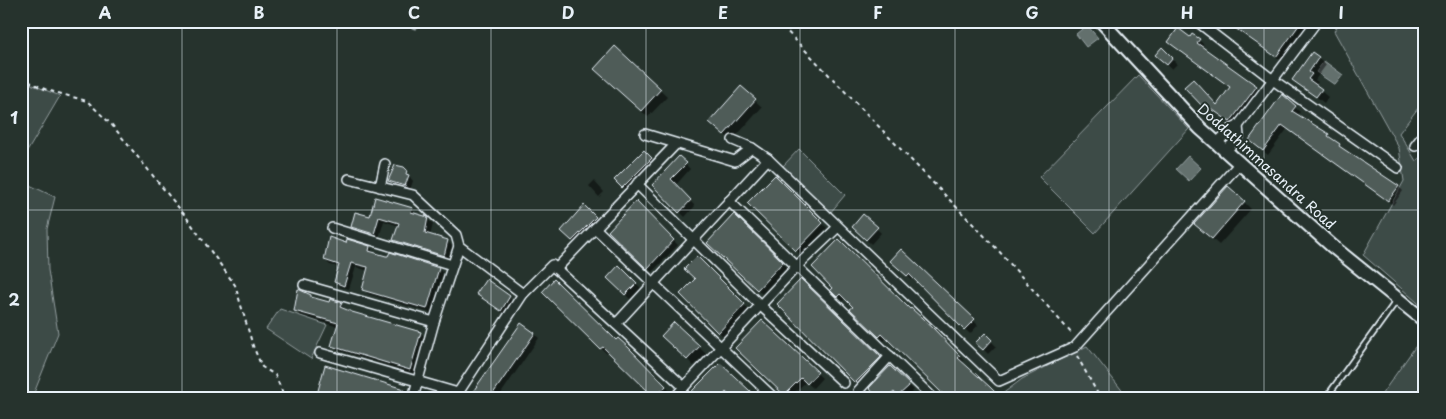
<svg xmlns="http://www.w3.org/2000/svg" width="1446" height="419" viewBox="0 0 1446 419" font-family="'Playpen Sans',sans-serif">
  <style>
    .grass { fill: #3e4b47; stroke: #939ea0 }
    .water { fill: #636f6d; stroke: #98a3a5 }
    .shadow { fill: #0007 }
    .lines { fill: none; stroke-linecap: round; stroke-linejoin: round }
    .stream { stroke: #98a3a5; stroke-width: 3 }
    .building { fill: #505c59; stroke: #e8f1f8 }
    .lane-casing { stroke: #e8f1f8; stroke-width: 8 }
    .street-casing { stroke: #e8f1f8; stroke-width: 12 }
    .secondary-casing { stroke: #e8f1f8; stroke-width: 16 }
    .path { stroke: #e8f1f8; stroke-width: 2; stroke-dasharray: 4 4; stroke-linecap: butt }
    .lane { stroke: #26332d; stroke-width: 4.5 }
    .street { stroke: #26332d; stroke-width: 9 }
    .secondary { stroke: #26332d; stroke-width: 12 }
    .grid { fill: none; stroke: #e8f1f8; stroke-width: 1; stroke-opacity: 0.55 }
    .labels { text-anchor: middle; dominant-baseline: central; stroke-width: 4; stroke-linejoin: round; paint-order: stroke }
    .street-label { font-size: 14px; fill: #e8f1f8; stroke: #26332d }
    .neatline { fill: none; stroke: #e8f1f8; stroke-width: 2 }
    .grid-label { font-size: 16px; text-anchor: middle; font-weight: bold; fill: #e8f1f8 }
  </style>
  <rect width="100%" height="100%" fill="#26332d"/>
  <filter id="ink" filterUnits="userSpaceOnUse"><feTurbulence type="fractalNoise" baseFrequency=".02" numOctaves="2"/><feDisplacementMap in="SourceGraphic" scale="10" xChannelSelector="R" yChannelSelector="G"/><feConvolveMatrix kernelMatrix="1 2 1 2 8 2 1 2 1" color-interpolation-filters="sRGB"/></filter>
  <g filter="url(#ink)">
    <g class="grass">
      <polygon points="1341,21 1425,21 1425,99 1399,133 1416,161 1425,153 1425,309 1363,255 1404,181 1399,148 1334,31"/>
      <polygon points="1138,75 1189,129 1095,233 1039,177"/>
      <polygon points="21,80 60,96 21,162"/>
      <polygon points="799,149 845,195 830,213 783,166"/>
      <polygon points="21,181 55,197 47,229 48,270 58,333 34,393 45,398 21,398"/>
      <polygon points="280,309 327,325 311,359 266,329"/>
      <polygon points="1425,333 1425,398 1379,398"/>
      <polygon points="1087,346 1128,398 997,398 1022,379"/>
    </g>
    <g class="water">
      <polygon points="1087,25 1098,38 1086,47 1076,34"/>
      <polygon points="1324,61 1343,75 1335,85 1316,72"/>
      <polygon points="1188,156 1201,168 1189,181 1176,169"/>
    </g>
    <g class="shadow">
      <polygon points="1224,21 1302,21 1306,26 1282,61"/>
      <polygon points="1190,39 1199,40 1204,45 1202,47 1260,91 1235,126 1211,109 1209,111 1186,87 1218,107 1231,88"/>
      <polygon points="615,48 667,97 648,117 602,76"/>
      <polygon points="1162,48 1177,64 1172,69 1161,60"/>
      <polygon points="1312,54 1326,65 1315,80 1318,82 1315,86 1328,97 1324,103 1294,79"/>
      <polygon points="741,88 762,107 732,141 718,129"/>
      <polygon points="1282,96 1300,112 1297,116 1328,135 1344,150 1399,187 1403,191 1393,205 1288,128 1268,155 1256,145"/>
      <polygon points="644,152 656,163 628,192 616,180"/>
      <polygon points="679,157 690,169 675,186 695,206 685,217 653,185"/>
      <polygon points="403,168 413,181 410,190 395,185 390,180"/>
      <polygon points="775,177 827,228 801,255 749,203"/>
      <polygon points="594,181 604,192 599,197 589,186"/>
      <polygon points="1244,202 1251,209 1219,245 1203,231"/>
      <polygon points="636,203 678,245 652,272 610,230"/>
      <polygon points="584,207 600,223 577,245 563,231"/>
      <polygon points="412,209 416,215 428,220 433,224 430,236 448,242 452,246 448,260 399,245 395,240 399,226 384,221 379,238 357,232 352,227 371,217"/>
      <polygon points="734,216 787,267 762,294 709,243"/>
      <polygon points="864,216 881,233 871,244 853,227"/>
      <polygon points="347,244 370,247 374,253 438,269 443,273 431,313 368,294 363,289 368,271 356,267 349,289 340,287 335,282 339,267 330,265 325,260"/>
      <polygon points="901,250 978,325 970,334 914,278 912,280 896,265"/>
      <polygon points="697,258 749,310 723,336 681,294 696,279"/>
      <polygon points="619,267 641,288 630,299 609,278"/>
      <polygon points="486,281 514,302 506,315 483,298"/>
      <polygon points="801,281 884,362 860,386 778,304"/>
      <polygon points="831,290 910,311 932,329 964,361 962,363 999,398 948,398 887,338 884,341 857,314 854,307 845,298 843,301"/>
      <polygon points="543,292 627,348 670,391 664,398 656,398 608,351 606,353"/>
      <polygon points="311,296 314,299 341,304 345,310 421,333 425,338 415,374 337,350 333,345 338,327 300,315 295,310"/>
      <polygon points="762,322 822,378 813,388 806,382 788,398 737,348"/>
      <polygon points="674,324 706,354 694,366 663,336"/>
      <polygon points="534,334 539,338 498,398 485,398 481,395 476,390"/>
      <polygon points="985,335 996,346 988,354 977,343"/>
      <polygon points="720,364 754,398 701,398"/>
      <polygon points="890,368 914,390 906,398 899,395 897,398 880,398"/>
      <polygon points="403,390 408,395 407,398 317,398"/>
    </g>
    <g class="lines">
      <polyline class="stream" points="409,21 410,26 415,28 423,21"/>
    </g>
    <g class="building">
      <polygon points="1225,21 1302,21 1276,57"/>
      <polygon points="1178,28 1190,37 1192,34 1200,39 1197,43 1257,86 1230,122 1206,105 1204,108 1184,87 1193,79 1217,105 1230,87 1168,42"/>
      <polygon points="615,46 661,89 641,111 594,69"/>
      <polygon points="1162,47 1173,58 1167,65 1155,55"/>
      <polygon points="1312,52 1319,57 1309,72 1312,74 1308,79 1322,89 1316,97 1292,80"/>
      <polygon points="741,86 756,99 724,135 709,122"/>
      <polygon points="1282,94 1296,106 1292,111 1329,134 1328,136 1340,144 1339,146 1399,186 1388,201 1282,125 1263,151 1249,140"/>
      <polygon points="644,150 652,158 622,188 614,180"/>
      <polygon points="679,156 687,163 671,179 691,200 679,213 652,185"/>
      <polygon points="395,165 404,167 407,170 406,174 409,175 405,186 388,181"/>
      <polygon points="775,175 823,223 796,251 747,203"/>
      <polygon points="1228,186 1245,201 1212,239 1194,224"/>
      <polygon points="375,197 413,208 411,212 428,217 425,233 448,240 444,256 393,240 399,223 379,217 374,234 351,227 355,212 370,216"/>
      <polygon points="636,201 674,240 647,269 608,231"/>
      <polygon points="584,205 596,217 572,241 561,231"/>
      <polygon points="734,214 783,262 757,290 707,243"/>
      <polygon points="863,214 878,227 866,240 852,227"/>
      <polygon points="329,237 346,243 347,239 370,246 369,251 386,256 388,256 390,252 439,268 427,309 362,290 368,267 351,263 344,286 334,282 339,265 324,260"/>
      <polygon points="839,239 910,309 911,308 933,328 960,356 958,358 990,387 996,393 991,398 947,398 882,334 879,337 850,309 853,307 840,294 837,297 830,290 832,288 812,267"/>
      <polygon points="901,249 975,319 964,330 909,274 907,276 890,261"/>
      <polygon points="697,256 745,304 718,333 680,294 695,279 684,269"/>
      <polygon points="619,265 637,283 625,295 607,278"/>
      <polygon points="486,279 510,296 501,311 476,294"/>
      <polygon points="554,279 616,340 618,338 628,347 666,386 655,398 603,347 600,349 542,292"/>
      <polygon points="801,279 881,357 855,383 777,304"/>
      <polygon points="298,289 311,295 311,297 329,302 330,299 342,303 340,307 352,312 421,332 410,370 331,346 338,323 294,311"/>
      <polygon points="762,320 818,372 807,384 801,378 784,395 735,348"/>
      <polygon points="674,322 700,346 687,360 661,336"/>
      <polygon points="521,323 535,333 490,398 486,398 474,390"/>
      <polygon points="985,333 992,340 983,350 975,343"/>
      <polygon points="720,363 749,390 756,398 732,398 726,392 721,398 699,398 692,391"/>
      <polygon points="325,365 404,389 401,398 316,398"/>
      <polygon points="890,366 910,385 898,396 894,392 887,398 878,398 869,388"/>
    </g>
    <g class="lines">
      <g class="lane-casing">
        <polyline id="lane" points="1326,398 1397,300"/>
      </g>
      <g class="street-casing">
        <g id="street">
          <polyline points="1199,23 1273,80 1398,168"/>
          <polyline points="645,134 735,161 752,148"/>
          <polyline points="733,140 752,148 768,159 999,381 1075,347 1239,164"/>
          <polyline points="1217,143 1230,130 1238,126 1317,21"/>
          <polyline points="1415,146 1425,133"/>
          <polyline points="1226,151 1239,136 1238,126"/>
          <polyline points="349,179 413,195 456,235 459,246 523,294"/>
          <polyline points="637,184 760,305 844,383"/>
          <polyline points="380,187 385,164"/>
          <polyline points="729,201 933,398"/>
          <polyline points="332,228 452,265"/>
          <polyline points="595,228 773,397"/>
          <polyline points="556,269 676,144"/>
          <polyline points="304,285 434,322"/>
          <polyline points="616,324 768,159"/>
          <polyline points="320,353 458,393 523,294 552,265 684,387"/>
          <polyline points="858,391 890,356"/>
          <polyline points="413,398 434,322 459,246"/>
          <polyline points="682,398 678,394 684,387 798,265 837,228"/>
        </g>
      </g>
      <g class="secondary-casing">
        <polyline id="secondary" points="1101,21 1200,128 1332,246 1425,321"/>
      </g>
      <g class="path">
        <polyline points="777,21 998,250 1073,335"/>
        <polyline points="915,25 919,21"/>
        <polyline points="21,78 47,90 87,101 112,125 187,218 235,285 253,346 262,367 275,375 282,391 282,398"/>
        <polyline points="1077,356 1100,398"/>
      </g>
      <use href="#lane" class="lane"/>
      <use href="#street" class="street"/>
      <use href="#secondary" class="secondary"/>
    </g>
  </g>
  <path class="grid" d="M 182,21 L 182,398M 337,21 L 337,398M 491,21 L 491,398M 646,21 L 646,398M 800,21 L 800,398M 955,21 L 955,398M 1109,21 L 1109,398M 1264,21 L 1264,398M 21,210 L 1425,210"/>
  <g class="labels">
    <g class="street-label">
      <text transform="translate(1267 166) rotate(42)">Doddathimmasandra Road</text>
    </g>
  </g>
  <rect width="1446" height="419" fill="none" stroke="#26332d" stroke-width="55"/>
  <rect x="28" y="28" width="1390" height="364" class="neatline"/>
  <g class="grid-label">
    <text x="105" y="19">A</text>
    <text x="259" y="19">B</text>
    <text x="414" y="19">C</text>
    <text x="568" y="19">D</text>
    <text x="723" y="19">E</text>
    <text x="878" y="19">F</text>
    <text x="1032" y="19">G</text>
    <text x="1187" y="19">H</text>
    <text x="1341" y="19">I</text>
    <text x="14" y="124">1</text>
    <text x="14" y="306">2</text>
  </g>
</svg>
